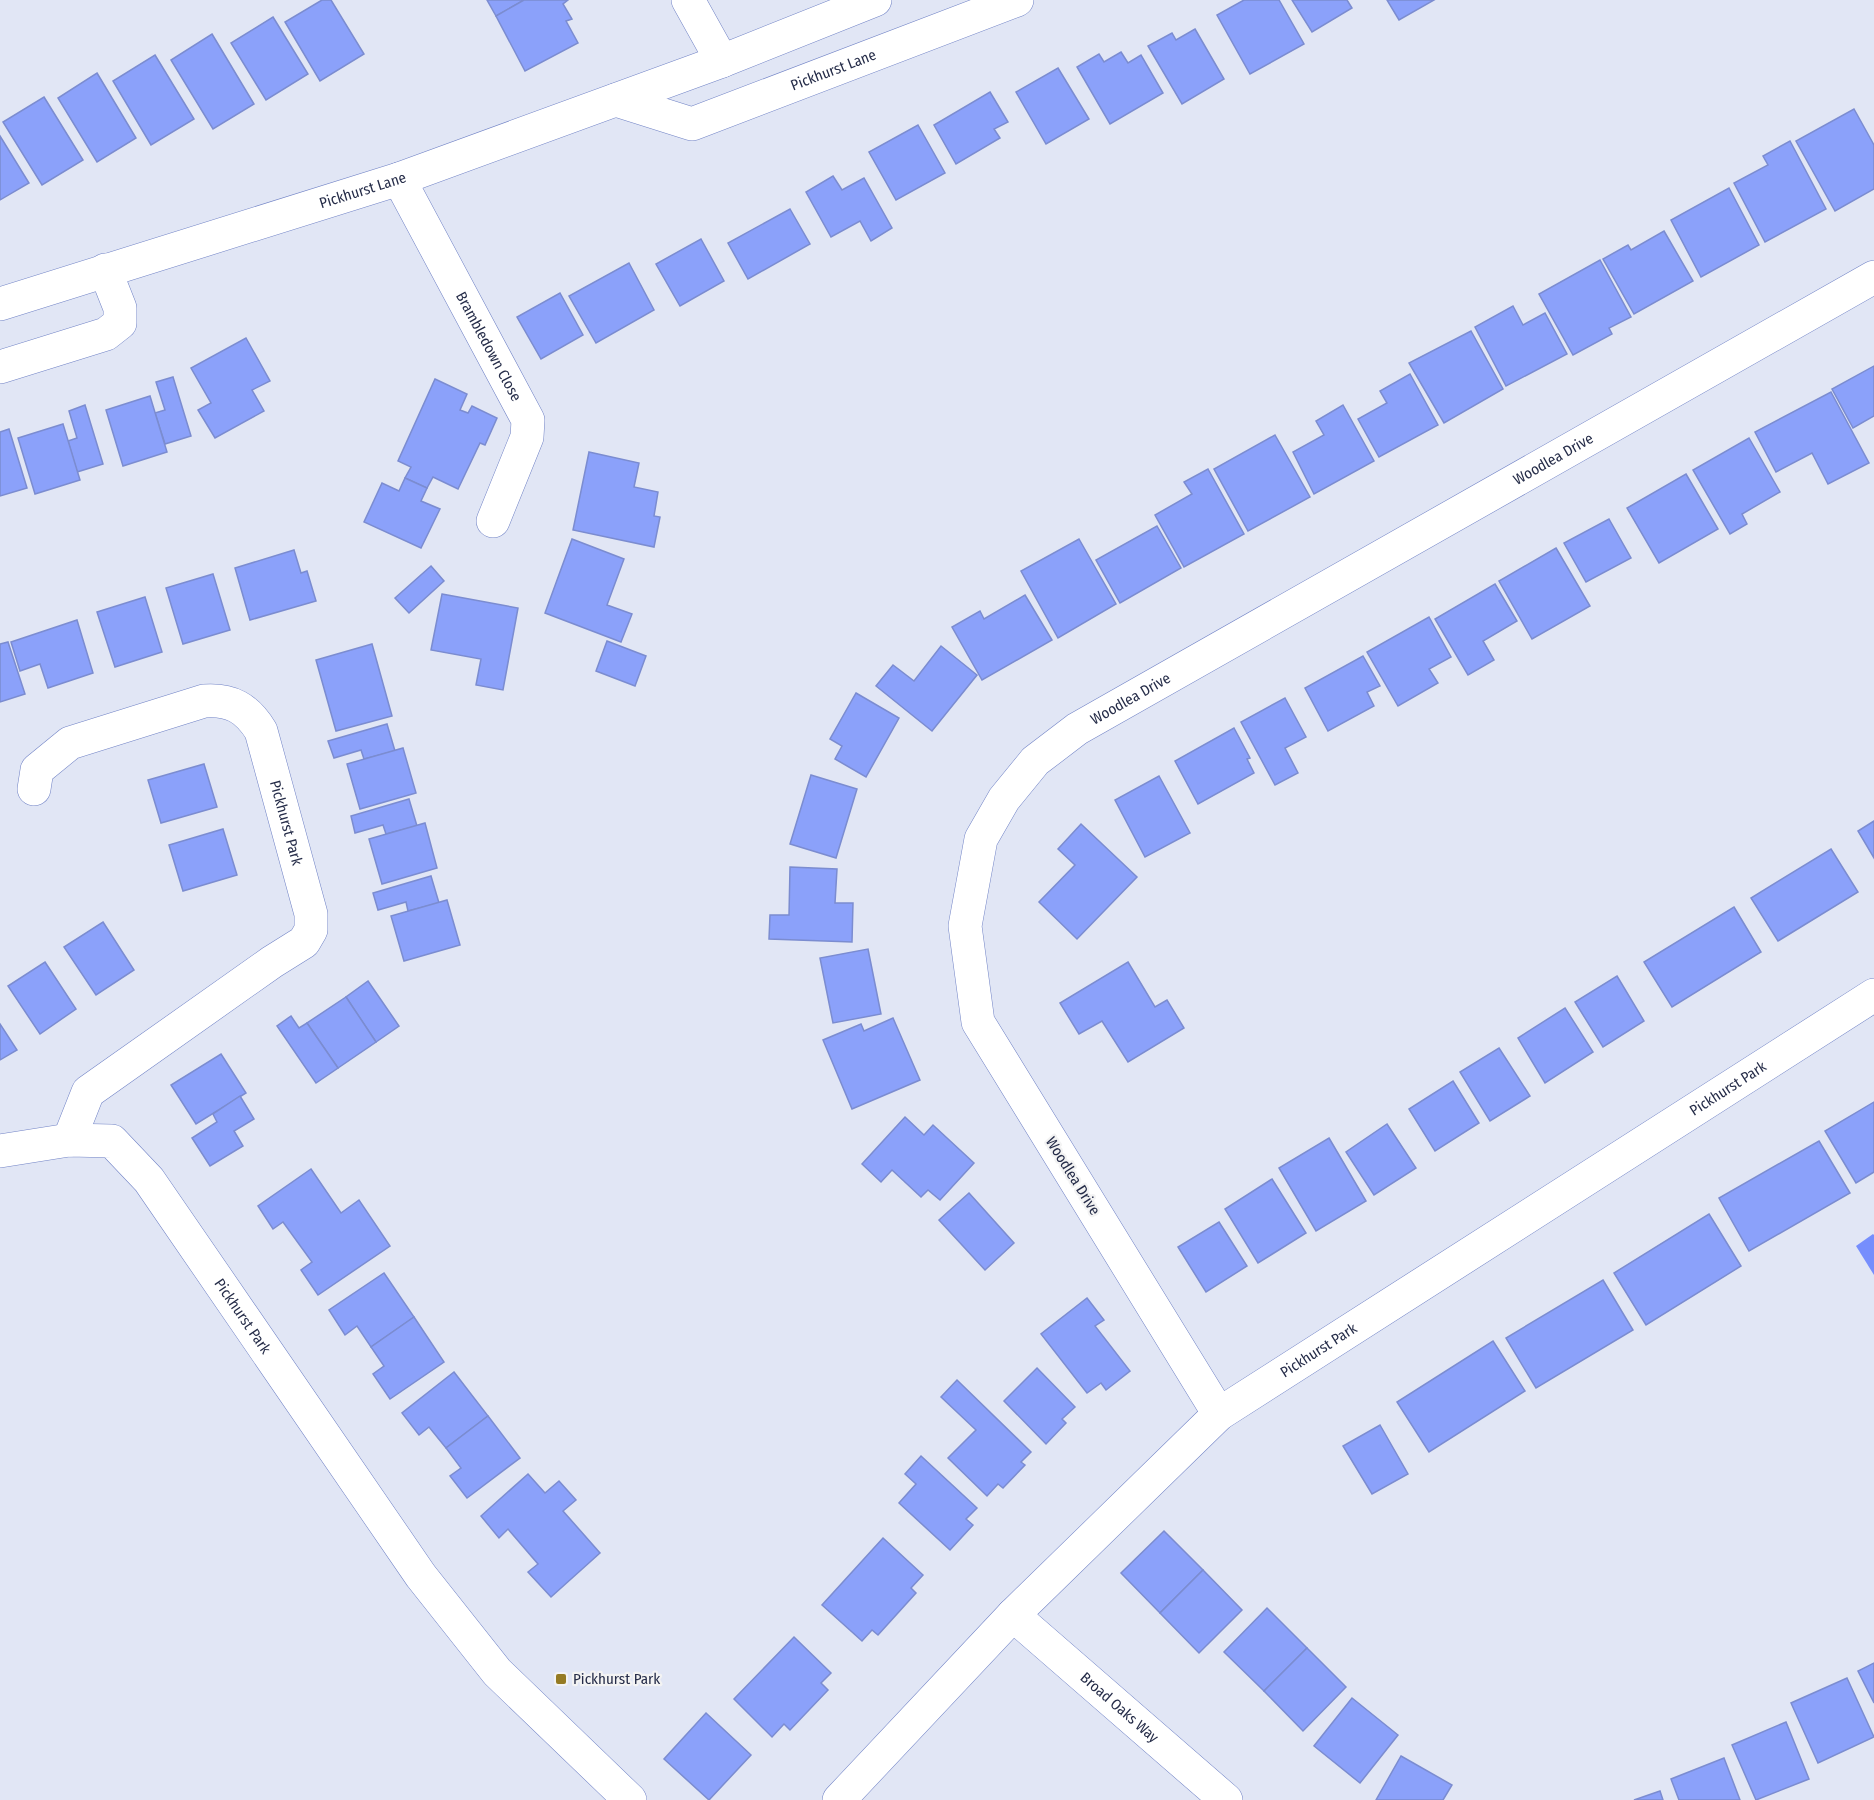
<svg xmlns="http://www.w3.org/2000/svg" width="1874" height="1800" viewBox="0 0 1874 1800" font-family="'Fira Sans Condensed',sans-serif">
  <style>
    .water { fill: #768efd }
    .building { fill: #8ba1fa; stroke: #7b8cd0; stroke-width: 1.5 }
    .lines { fill: none; stroke-linecap: round; stroke-linejoin: round }
    .street-casing { stroke: #7183c6; stroke-width: 34 }
    .secondary-casing { stroke: #7183c6; stroke-width: 34 }
    .street { stroke: #fff; stroke-width: 33 }
    .secondary { stroke: #fff; stroke-width: 33 }
    .poi-dot { fill: #957b23; stroke: #f3f3f3; stroke-width: 2 }
    .labels { text-anchor: middle; dominant-baseline: central; stroke-width: 4.5; stroke-linejoin: round; paint-order: stroke }
    .street-label { font-size: 15px; fill: #262d49; stroke: #f3f3f3 }
    .poi-label { font-size: 15px; fill: #262d49; stroke: #f3f3f3; text-anchor: start }
  </style>
  <rect width="100%" height="100%" fill="#e1e6f5"/>
  <polygon class="water" points="1873,1234 1874,1235 1874,1275 1856,1246"/>
  <g class="building">
    <polygon points="322,0 331,0 364,54 320,81 285,22"/>
    <polygon points="487,0 524,0 496,16"/>
    <polygon points="524,0 568,0 563,4 572,19 566,21 578,43 525,71 496,16"/>
    <polygon points="1244,0 1279,0 1304,44 1250,74 1217,15"/>
    <polygon points="1292,0 1347,0 1352,8 1312,32"/>
    <polygon points="1387,0 1434,0 1399,20"/>
    <polygon points="273,17 308,74 266,100 231,43"/>
    <polygon points="1195,29 1224,79 1182,104 1148,46 1172,33 1176,40"/>
    <polygon points="212,34 254,104 213,129 171,60"/>
    <polygon points="1121,52 1128,63 1141,55 1163,93 1110,124 1077,67 1099,54 1104,62"/>
    <polygon points="155,55 194,119 151,145 113,81"/>
    <polygon points="1058,68 1089,119 1046,144 1016,92"/>
    <polygon points="97,73 136,138 97,162 58,98"/>
    <polygon points="990,92 1008,122 994,129 1000,138 956,164 934,125"/>
    <polygon points="44,97 83,160 42,185 3,122"/>
    <polygon points="1854,109 1874,145 1874,189 1835,211 1796,141"/>
    <polygon points="918,125 945,173 896,200 869,152"/>
    <polygon points="0,136 29,183 0,200"/>
    <polygon points="1790,141 1826,209 1765,242 1734,183 1768,165 1763,156"/>
    <polygon points="833,176 842,190 864,178 892,228 871,241 860,221 831,237 806,192"/>
    <polygon points="1729,188 1759,245 1701,277 1671,220"/>
    <polygon points="790,209 810,244 748,279 728,243"/>
    <polygon points="1664,231 1693,281 1634,314 1603,259 1628,245 1631,250"/>
    <polygon points="701,239 724,281 680,306 656,264"/>
    <polygon points="1600,260 1631,317 1609,328 1612,334 1573,355 1539,294"/>
    <polygon points="629,263 654,310 596,343 569,296"/>
    <polygon points="560,293 583,335 541,359 517,317"/>
    <polygon points="1513,306 1523,325 1545,313 1567,354 1506,386 1475,327"/>
    <polygon points="1471,331 1503,389 1444,423 1409,363"/>
    <polygon points="246,338 270,381 252,390 264,411 215,438 198,410 211,403 191,368"/>
    <polygon points="1874,366 1874,416 1853,428 1832,389"/>
    <polygon points="1410,374 1438,425 1379,457 1358,419 1387,403 1380,391"/>
    <polygon points="173,377 191,436 165,444 155,413 165,410 156,382"/>
    <polygon points="435,379 467,394 460,410 468,413 472,406 497,418 485,445 480,443 458,489 433,477 427,488 405,478 411,467 398,461"/>
    <polygon points="1831,392 1869,463 1828,484 1812,453 1776,472 1755,432"/>
    <polygon points="150,396 167,452 123,466 106,410"/>
    <polygon points="85,405 103,464 77,472 68,441 77,438 69,411"/>
    <polygon points="1343,405 1374,461 1314,494 1293,452 1324,435 1316,421"/>
    <polygon points="63,424 80,480 35,494 18,438"/>
    <polygon points="9,429 27,488 0,496 0,432"/>
    <polygon points="1275,435 1310,497 1248,531 1214,469"/>
    <polygon points="1749,438 1780,492 1742,514 1747,524 1730,534 1693,470"/>
    <polygon points="589,452 639,463 634,487 658,492 654,516 660,517 654,547 573,530"/>
    <polygon points="1208,469 1244,534 1184,567 1155,515 1192,494 1184,482"/>
    <polygon points="1686,474 1718,529 1659,563 1627,508"/>
    <polygon points="405,478 427,488 421,501 440,509 421,548 364,522 382,483 399,491"/>
    <polygon points="1609,519 1631,558 1586,582 1564,543"/>
    <polygon points="1157,526 1181,568 1120,603 1096,560"/>
    <polygon points="572,539 624,559 607,605 632,614 621,642 545,613"/>
    <polygon points="1079,539 1116,604 1058,638 1021,571"/>
    <polygon points="1556,548 1590,606 1532,639 1499,581"/>
    <polygon points="294,550 301,573 307,571 316,601 250,620 235,568"/>
    <polygon points="431,566 444,581 409,613 395,598"/>
    <polygon points="213,574 230,630 183,644 166,588"/>
    <polygon points="1495,584 1517,621 1483,641 1494,660 1468,675 1435,619"/>
    <polygon points="442,594 518,608 503,690 476,685 481,659 431,650"/>
    <polygon points="1025,595 1052,640 982,680 952,627 980,611 984,619"/>
    <polygon points="145,597 162,652 115,667 97,612"/>
    <polygon points="1429,617 1451,657 1429,669 1438,683 1398,706 1367,652"/>
    <polygon points="77,620 93,673 48,688 40,664 20,671 11,642"/>
    <polygon points="607,641 646,656 635,686 596,671"/>
    <polygon points="8,642 25,694 0,702 0,644"/>
    <polygon points="372,644 392,716 336,731 316,660"/>
    <polygon points="941,646 977,675 932,731 876,686 893,665 914,681"/>
    <polygon points="1363,656 1380,686 1367,692 1374,706 1328,731 1305,688"/>
    <polygon points="856,693 899,718 866,777 835,759 842,746 830,739"/>
    <polygon points="1285,698 1306,737 1285,748 1298,773 1275,785 1241,722"/>
    <polygon points="387,724 395,751 364,759 361,750 334,758 328,741"/>
    <polygon points="1234,728 1250,758 1247,759 1254,773 1198,804 1175,761"/>
    <polygon points="403,748 416,793 360,809 347,764"/>
    <polygon points="204,764 217,807 161,823 148,780"/>
    <polygon points="811,775 857,789 836,858 790,844"/>
    <polygon points="1159,776 1190,833 1145,857 1115,800"/>
    <polygon points="409,799 417,826 386,834 383,825 355,833 351,816"/>
    <polygon points="1874,821 1874,858 1858,831"/>
    <polygon points="425,823 437,868 382,884 369,839"/>
    <polygon points="1081,824 1137,877 1077,939 1039,902 1075,865 1058,849"/>
    <polygon points="223,829 237,875 183,891 169,845"/>
    <polygon points="1831,849 1858,892 1778,941 1751,898"/>
    <polygon points="790,867 837,869 835,903 853,903 852,942 769,939 770,915 789,915"/>
    <polygon points="431,876 439,903 408,911 406,902 378,910 373,893"/>
    <polygon points="447,900 460,945 404,961 391,916"/>
    <polygon points="1734,907 1761,952 1672,1007 1644,962"/>
    <polygon points="103,922 134,970 96,995 64,947"/>
    <polygon points="868,949 881,1014 833,1023 820,958"/>
    <polygon points="45,962 76,1009 40,1034 8,986"/>
    <polygon points="1128,962 1155,1007 1167,1000 1184,1028 1128,1062 1102,1021 1079,1034 1060,1003"/>
    <polygon points="1617,976 1644,1021 1603,1047 1575,1002"/>
    <polygon points="368,981 399,1026 376,1042 346,997"/>
    <polygon points="346,997 376,1042 338,1068 307,1023"/>
    <polygon points="1565,1008 1593,1052 1545,1083 1518,1038"/>
    <polygon points="291,1016 299,1028 307,1023 338,1068 316,1083 277,1026"/>
    <polygon points="893,1018 920,1080 852,1109 823,1040 861,1024 864,1031"/>
    <polygon points="0,1024 17,1050 0,1060"/>
    <polygon points="1499,1048 1530,1096 1490,1121 1460,1072"/>
    <polygon points="221,1054 246,1093 196,1124 171,1085"/>
    <polygon points="1453,1081 1479,1123 1435,1151 1409,1109"/>
    <polygon points="240,1096 254,1119 234,1131 243,1146 210,1166 192,1138 217,1122 213,1114"/>
    <polygon points="1874,1102 1874,1172 1856,1183 1825,1131"/>
    <polygon points="905,1117 924,1135 933,1125 974,1163 940,1200 928,1190 921,1197 892,1170 881,1182 862,1164"/>
    <polygon points="1387,1124 1416,1168 1374,1195 1346,1152"/>
    <polygon points="1329,1138 1366,1201 1316,1231 1279,1168"/>
    <polygon points="1819,1141 1850,1193 1749,1251 1719,1198"/>
    <polygon points="311,1169 341,1213 359,1200 390,1246 318,1295 301,1270 312,1262 283,1222 273,1229 258,1206"/>
    <polygon points="1272,1179 1306,1233 1258,1263 1225,1209"/>
    <polygon points="969,1193 1014,1243 985,1270 939,1220"/>
    <polygon points="1709,1214 1741,1266 1646,1325 1614,1273"/>
    <polygon points="1219,1222 1247,1266 1206,1292 1178,1247"/>
    <polygon points="384,1273 414,1317 371,1347 357,1326 345,1335 329,1310"/>
    <polygon points="1603,1280 1633,1330 1536,1388 1506,1338"/>
    <polygon points="1087,1298 1104,1320 1095,1326 1130,1371 1106,1390 1101,1383 1087,1393 1041,1334"/>
    <polygon points="414,1317 444,1362 390,1399 373,1374 384,1366 371,1347"/>
    <polygon points="1493,1341 1525,1391 1429,1452 1397,1402"/>
    <polygon points="1037,1368 1075,1407 1062,1419 1066,1423 1046,1444 1004,1401"/>
    <polygon points="454,1372 488,1416 446,1448 429,1427 419,1435 402,1413"/>
    <polygon points="957,1380 1031,1452 1021,1462 1025,1465 1003,1488 998,1484 987,1496 948,1458 976,1430 941,1397"/>
    <polygon points="488,1416 520,1458 467,1498 450,1476 461,1468 446,1448"/>
    <polygon points="1380,1425 1408,1474 1372,1494 1343,1446"/>
    <polygon points="921,1456 977,1508 966,1519 973,1525 950,1550 899,1503 916,1484 905,1474"/>
    <polygon points="528,1474 545,1493 559,1481 576,1500 563,1511 600,1553 551,1597 528,1572 538,1564 508,1529 499,1538 481,1516"/>
    <polygon points="1164,1531 1203,1570 1160,1613 1121,1573"/>
    <polygon points="883,1538 923,1575 911,1588 916,1593 878,1635 872,1630 862,1641 822,1605"/>
    <polygon points="1203,1570 1242,1610 1199,1653 1160,1613"/>
    <polygon points="1267,1608 1307,1648 1264,1691 1224,1652"/>
    <polygon points="794,1637 831,1673 821,1683 828,1690 790,1730 784,1724 772,1737 734,1699"/>
    <polygon points="1307,1648 1346,1687 1303,1731 1264,1691"/>
    <polygon points="1874,1663 1874,1703 1858,1671"/>
    <polygon points="1847,1678 1874,1737 1818,1763 1791,1703"/>
    <polygon points="1352,1698 1398,1735 1360,1783 1314,1746"/>
    <polygon points="706,1713 751,1755 709,1800 664,1759"/>
    <polygon points="1786,1722 1809,1779 1756,1800 1732,1745"/>
    <polygon points="1401,1756 1452,1785 1443,1800 1376,1800"/>
    <polygon points="1724,1758 1740,1800 1679,1800 1671,1779"/>
    <polygon points="1660,1791 1663,1800 1634,1800"/>
  </g>
  <g class="lines">
    <g class="street-casing">
      <g id="street">
        <polyline points="688,0 722,61"/>
        <path id="s1" d="M 616,100 L 692,124 L 1017,0"/>
        <path id="s2" d="M 399,179 L 528,420 L 527,437 L 493,521"/>
        <polyline points="0,367 106,334 120,323 120,308 105,270"/>
        <path id="s3" d="M 34,789 L 37,770 L 70,743 L 204,701 C 231,699 247,708 261,731 L 311,914 L 311,930 L 304,942 L 272,962 L 88,1092 L 69,1140"/>
        <path id="s4" d="M 0,1151 L 69,1140 L 112,1141 L 149,1180 L 421,1576 L 497,1672 L 630,1800"/>
        <path id="s5" d="M 1219,1414 L 978,1022 L 965,926 L 981,839 L 1004,799 L 1035,761 L 1077,729 L 1874,277"/>
        <path id="s6" d="M 1013,1615 L 1226,1800"/>
        <path id="s7" d="M 839,1800 L 1013,1615 L 1219,1414 L 1874,995"/>
      </g>
    </g>
    <g class="secondary-casing">
      <g id="secondary">
        <path id="s8" d="M 0,304 L 399,179 L 722,61 L 875,0"/>
      </g>
    </g>
    <use href="#street" class="street"/>
    <use href="#secondary" class="secondary"/>
  </g>
  <rect class="poi-dot" x="555" y="1673" width="12" height="12" rx="3"/>
  <g class="labels">
    <g class="street-label">
      <text stroke="none"><textPath href="#s1" startOffset="231">Pickhurst Lane</textPath></text>
      <text stroke="none"><textPath href="#s8" startOffset="380">Pickhurst Lane</textPath></text>
      <text stroke="none"><textPath href="#s2" startOffset="190">Brambledown Close</textPath></text>
      <text stroke="none"><textPath href="#s5" startOffset="1341">Woodlea Drive</textPath></text>
      <text stroke="none"><textPath href="#s5" startOffset="855">Woodlea Drive</textPath></text>
      <text stroke="none"><textPath href="#s3" startOffset="366">Pickhurst Park</textPath></text>
      <text stroke="none"><textPath href="#s7" startOffset="1146">Pickhurst Park</textPath></text>
      <text transform="translate(1073 1176) rotate(58)">Woodlea Drive</text>
      <text stroke="none"><textPath href="#s4" startOffset="332">Pickhurst Park</textPath></text>
      <text stroke="none"><textPath href="#s7" startOffset="660">Pickhurst Park</textPath></text>
      <text stroke="none"><textPath href="#s6" startOffset="141">Broad Oaks Way</textPath></text>
    </g>
    <g class="poi-label">
      <text x="573" y="1679">Pickhurst Park</text>
    </g>
  </g>
</svg>
